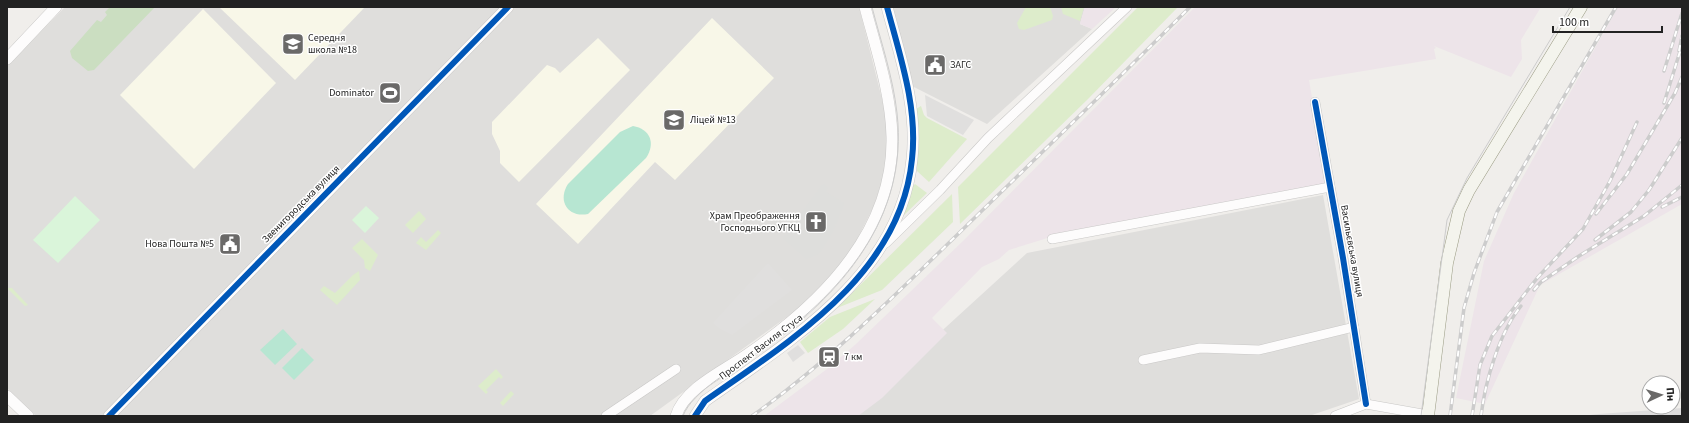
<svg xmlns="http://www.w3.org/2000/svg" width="1689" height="423" viewBox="0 0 1689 423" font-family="'Source Sans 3',sans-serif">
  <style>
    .residential { fill: #dfdedc }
    .industrial { fill: #ede4e9 }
    .education { fill: #f8f7e8 }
    .religious { fill: #dededc }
    .grass { fill: #ddeccb }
    .forest { fill: #cbdec1 }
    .park { fill: #daf5da }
    .pitch { fill: #b7e6d2 }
    .parking { fill: #e0dfde }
    .pier { fill: #dedddd }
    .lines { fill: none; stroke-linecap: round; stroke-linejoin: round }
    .minor-casing { stroke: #c9c8c7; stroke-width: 10 }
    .tertiary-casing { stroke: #c9c8c7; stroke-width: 12 }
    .secondary-casing { stroke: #999a82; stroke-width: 13 }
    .minor { stroke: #fdfcfc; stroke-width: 9 }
    .tertiary { stroke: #fdfcfc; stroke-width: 11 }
    .secondary { stroke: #f4f4ed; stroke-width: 12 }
    .tram { stroke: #ccc; stroke-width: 1 }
    .rail-casing { stroke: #ccc; stroke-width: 3.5 }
    .rail { stroke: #fff; stroke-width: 2; stroke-dasharray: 6; stroke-linecap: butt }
    .cycleway-casing { stroke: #fff; stroke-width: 8 }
    .cycleway { stroke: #0057b8; stroke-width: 6 }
    .labels { text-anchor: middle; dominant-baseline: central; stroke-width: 3; stroke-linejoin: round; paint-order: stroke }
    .poi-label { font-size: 10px; fill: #222; stroke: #fff; text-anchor: start }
    .street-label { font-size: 10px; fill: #222; stroke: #fff }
  </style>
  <rect width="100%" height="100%" fill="#f0eeeb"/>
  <g class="residential">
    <polygon points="65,7 859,7 884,107 888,136 887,165 874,206 850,253 824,290 650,416 36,416 7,388 7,66"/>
    <polygon points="891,7 1085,7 1080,24 1092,29 987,124 910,85"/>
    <polygon points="1323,195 1359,399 1309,416 829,416 934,338 1027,253"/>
  </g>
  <g class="industrial">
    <polygon points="1085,7 1116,7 1092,29 1080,24"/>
    <polygon points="1195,7 1541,7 1521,40 1522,59 1511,77 1434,46 1436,48 1434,49 1436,59 1309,80 1327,185 1054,236 1009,250 999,259 982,267 932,318 947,333 882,398 858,416 764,416 827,369 856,344 963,241"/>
    <polygon points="1618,7 1682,7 1682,204 1540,285 1485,404 1456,398 1484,261 1514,193"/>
  </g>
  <g class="education">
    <polygon points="219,7 365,7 295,80"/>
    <polygon points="203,9 276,83 194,169 120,95"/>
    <polygon points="712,18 774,78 675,180 655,162 578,244 536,204"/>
    <polygon points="598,38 630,70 519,182 500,163 500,151 492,134 492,122 547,65 555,68 560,73"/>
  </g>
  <polygon class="religious" points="823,184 828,188 826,192 844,203 834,229 822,249 817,255 807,259 783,238"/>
  <g class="grass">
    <polygon points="1026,7 1050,7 1053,16 1052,20 1024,30 1019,29 1017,23"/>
    <polygon points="1061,7 1084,7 1080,21 1063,14"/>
    <polygon points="1138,7 1178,7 1088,99 960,224 958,187"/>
    <polygon points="921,106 924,115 927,118 967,139 929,182 917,171 916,109"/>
    <polygon points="915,184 927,193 902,217 912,187"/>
    <polygon points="952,194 953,222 882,290 837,308"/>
    <polygon points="419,211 426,219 413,233 405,225"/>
    <polygon points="438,230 441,233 426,250 416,243 421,237 426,242"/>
    <polygon points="362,239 378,255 370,271 365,268 364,260 352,248"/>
    <polygon points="359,271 360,280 337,305 320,290 324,286 335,293 353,275"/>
    <polygon points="7,288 12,288 28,305 25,306"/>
    <polygon points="875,299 843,329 808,353 800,342 830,317"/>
    <polygon points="496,369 503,377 501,379 499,377 486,390 488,392 486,394 478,386"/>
    <polygon points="511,391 514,394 503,406 500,403"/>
  </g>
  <polygon class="forest" points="110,7 155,7 94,70 88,71 72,58 70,51 97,20 101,22 107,15 105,12"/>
  <g class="park">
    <polygon points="75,196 100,220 58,263 33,240"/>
    <polygon points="366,206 379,218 365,233 352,220"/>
  </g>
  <g class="pitch">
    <path d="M 633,126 C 650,129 656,143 646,158 L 588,214 C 568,218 557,201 568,184 L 620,132 Z"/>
    <polygon points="283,329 297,344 275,365 260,350"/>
    <polygon points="302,348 314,360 294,380 282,368"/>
  </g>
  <g class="parking">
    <polygon points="925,95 974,120 963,135 927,116"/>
    <polygon points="768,263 792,290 732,335 720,329 713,323"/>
    <polygon points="798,345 805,353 793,362 787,353"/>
  </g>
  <polygon class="pier" points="1682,408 1682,416 1580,416 1599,414"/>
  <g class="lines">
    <g class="minor-casing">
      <g id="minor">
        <polyline points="1315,102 1343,258 1366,404"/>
        <polyline points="1052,239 1330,187"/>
        <polyline points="886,243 940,190 988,138 1127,7"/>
        <polyline points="1143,360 1200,348 1259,350 1354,327"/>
        <polyline points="606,416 676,369"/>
        <polyline points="1335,416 1366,404 1428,415"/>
      </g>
    </g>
    <g class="tertiary-casing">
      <g id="tertiary">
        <polyline points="7,59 56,7"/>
        <polyline points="7,396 28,416"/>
        <polyline points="109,416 508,7"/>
        <path d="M 676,416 C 684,389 723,371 745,356 C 819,306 894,233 892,137 C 891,93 876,49 865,7"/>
        <path d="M 695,416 L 705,401 C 790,341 901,274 912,159 C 918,108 900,56 887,7"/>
      </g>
    </g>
    <g class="secondary-casing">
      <polyline id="secondary" points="1428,416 1447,263 1459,211 1469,190 1581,7"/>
    </g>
    <use href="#minor" class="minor"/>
    <use href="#tertiary" class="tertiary"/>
    <use href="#secondary" class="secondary"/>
    <g class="tram">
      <path d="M 683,416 C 692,391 737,367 760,351 C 841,294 909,218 897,113 C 893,77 881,42 872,7"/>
      <polyline points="1421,416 1447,220 1467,178 1570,7"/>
    </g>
    <g class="rail-casing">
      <g id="rail">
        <polyline points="1679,51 1682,36"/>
        <polyline points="1664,71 1682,13"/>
        <polyline points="1664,103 1682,45"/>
        <polyline points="1662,207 1682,197"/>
        <polyline points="1596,214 1627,174 1675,93 1682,77"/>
        <polyline points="1595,240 1631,212 1649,190 1682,138"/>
        <polyline points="1534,290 1541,282 1579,256 1644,216 1682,185"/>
        <path d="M 752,416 C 827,363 891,299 957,235 C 1035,159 1113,84 1190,7"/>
        <polyline points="1450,416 1464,308 1474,273 1497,212 1616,7"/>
        <polyline points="1472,416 1480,365 1492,336 1538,277 1583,229 1610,181 1637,122"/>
        <path d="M 1481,416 C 1485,382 1499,333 1521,306"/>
      </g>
    </g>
    <use href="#rail" class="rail"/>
    <g class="cycleway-casing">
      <g id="cycleway">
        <polyline points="1315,102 1343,258 1366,404"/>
        <polyline points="109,416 508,7"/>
        <path d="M 695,416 L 705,401 C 790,341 901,274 912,159 C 918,108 900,56 887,7"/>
      </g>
    </g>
    <use href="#cycleway" class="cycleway"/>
  </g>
  <defs>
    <g id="school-square" transform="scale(1.15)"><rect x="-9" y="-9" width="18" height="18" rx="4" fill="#6a6968" stroke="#fff"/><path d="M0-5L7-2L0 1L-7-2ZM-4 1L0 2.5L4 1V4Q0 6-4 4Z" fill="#fff"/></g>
    <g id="civic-square" transform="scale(1.15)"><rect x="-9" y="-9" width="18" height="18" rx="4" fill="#6a6968" stroke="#fff"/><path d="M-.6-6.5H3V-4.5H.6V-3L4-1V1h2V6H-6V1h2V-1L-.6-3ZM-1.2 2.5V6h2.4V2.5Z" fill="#fff"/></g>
    <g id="stadium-square" transform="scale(1.15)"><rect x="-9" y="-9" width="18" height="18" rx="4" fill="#6a6968" stroke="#fff"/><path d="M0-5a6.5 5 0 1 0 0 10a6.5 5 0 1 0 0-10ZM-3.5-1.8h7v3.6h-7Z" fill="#fff"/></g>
    <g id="church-square" transform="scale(1.15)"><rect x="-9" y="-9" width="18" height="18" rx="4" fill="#6a6968" stroke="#fff"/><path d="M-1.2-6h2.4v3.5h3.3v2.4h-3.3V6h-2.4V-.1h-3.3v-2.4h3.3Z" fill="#fff"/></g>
    <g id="station-square" transform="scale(1.15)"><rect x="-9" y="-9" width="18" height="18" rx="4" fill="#6a6968" stroke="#fff"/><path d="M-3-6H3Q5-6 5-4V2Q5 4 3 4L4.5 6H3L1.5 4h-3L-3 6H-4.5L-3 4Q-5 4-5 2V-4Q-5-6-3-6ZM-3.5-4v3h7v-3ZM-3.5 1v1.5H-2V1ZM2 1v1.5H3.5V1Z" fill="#fff"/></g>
  </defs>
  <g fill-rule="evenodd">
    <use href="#school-square" x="293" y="44"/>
    <use href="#civic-square" x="935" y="65"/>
    <use href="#stadium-square" x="390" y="93"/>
    <use href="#school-square" x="674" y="120"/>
    <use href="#church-square" x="816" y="222"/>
    <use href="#civic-square" x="230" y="244"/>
    <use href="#station-square" x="829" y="357"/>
  </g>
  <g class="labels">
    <g class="poi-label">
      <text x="308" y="38">Середня<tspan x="308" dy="12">школа №18</tspan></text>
      <text x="950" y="65">ЗАГС</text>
      <text x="374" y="93" text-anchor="end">Dominator</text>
      <text x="690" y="120">Ліцей №13</text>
      <text x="800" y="216" text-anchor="end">Храм Преображення<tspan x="800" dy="12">Господнього УГКЦ</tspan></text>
      <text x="214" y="244" text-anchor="end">Нова Пошта №5</text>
      <text x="844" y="357">7 км</text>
    </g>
    <g class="street-label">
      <text transform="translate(301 204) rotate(-45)">Звенигородська вулиця</text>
      <text transform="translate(1352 251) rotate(80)">Васильєвська вулиця</text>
      <text transform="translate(761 347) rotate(-37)">Проспект Василя Стуса</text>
    </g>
  </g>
  <rect width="1689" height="423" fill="none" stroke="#222222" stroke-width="16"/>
  <g transform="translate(1661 395) rotate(86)"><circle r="19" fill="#ffffff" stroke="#a7a7a7"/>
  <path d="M0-3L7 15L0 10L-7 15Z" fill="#6a6968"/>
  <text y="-6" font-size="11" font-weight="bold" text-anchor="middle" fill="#222222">Пн</text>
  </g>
  <path d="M1553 26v6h109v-6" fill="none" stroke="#222222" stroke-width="2"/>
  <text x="1559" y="26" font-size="12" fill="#222222" stroke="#ffffff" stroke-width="3" paint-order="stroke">100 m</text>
</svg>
